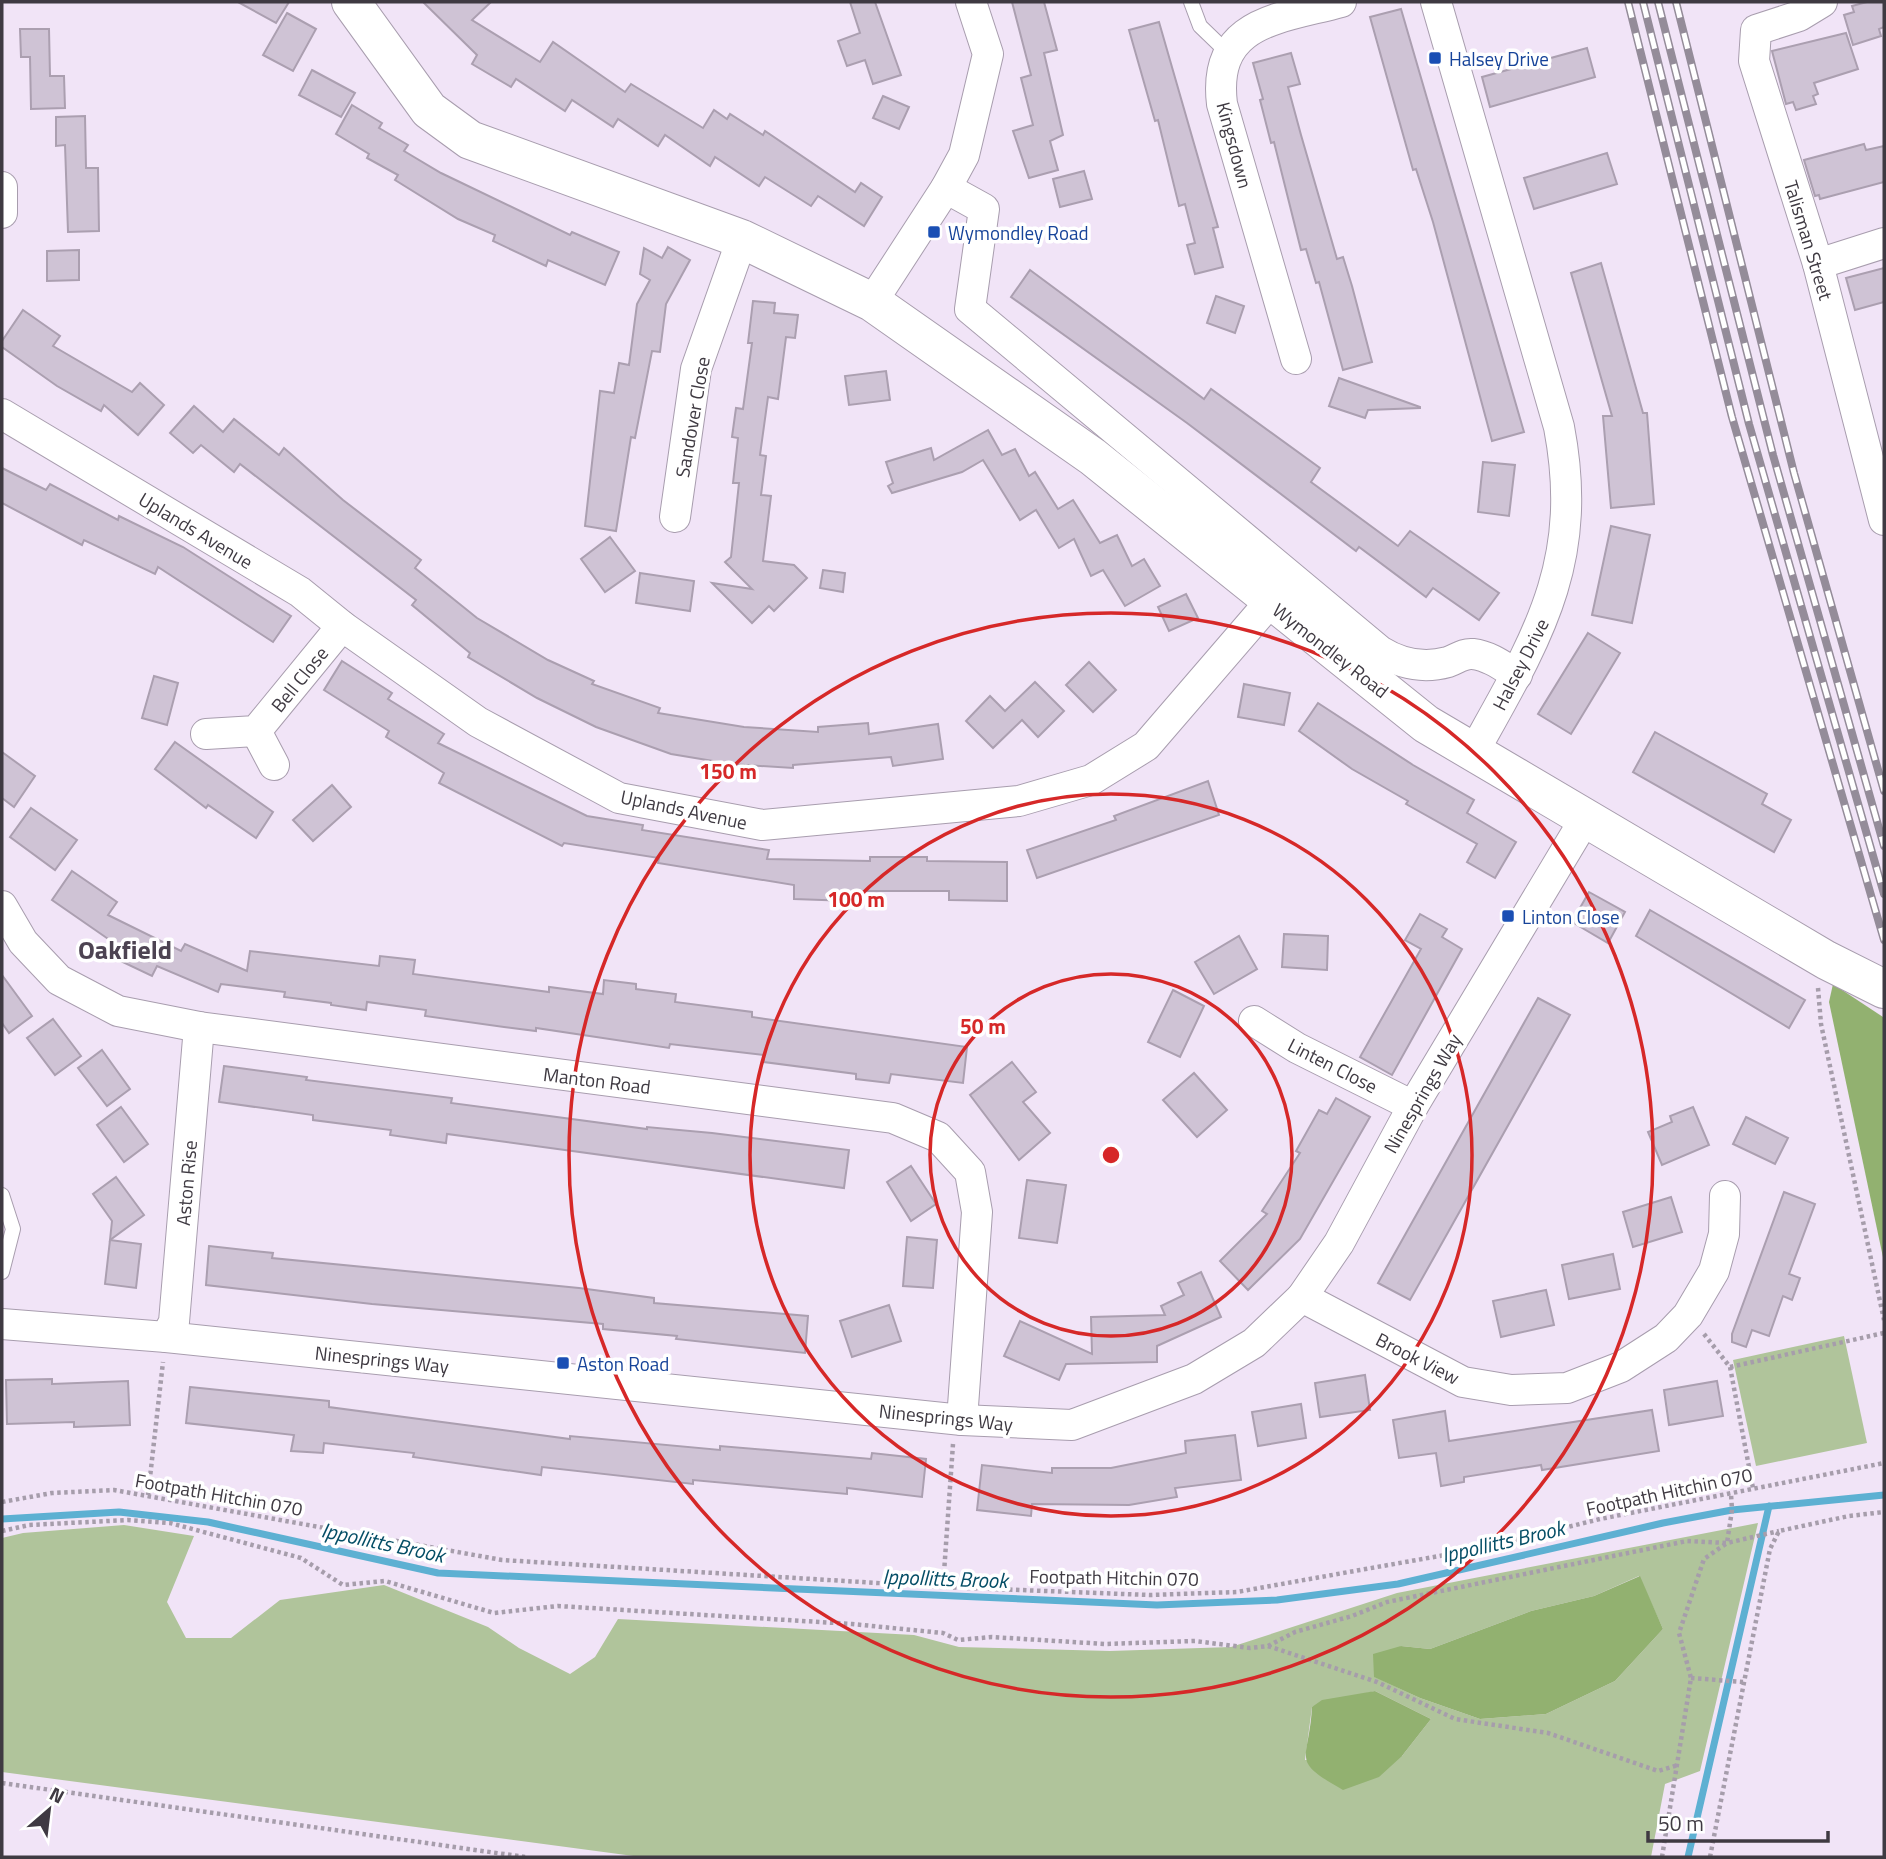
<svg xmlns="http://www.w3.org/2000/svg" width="1886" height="1859" viewBox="0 0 1886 1859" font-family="'Titillium Web',sans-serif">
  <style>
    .green { fill: #b0c49b; fill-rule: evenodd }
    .forest { fill: #92b170 }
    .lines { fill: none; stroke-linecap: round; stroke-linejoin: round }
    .stream { stroke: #5db0d2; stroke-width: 7 }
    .building { fill: #cfc3d5; stroke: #ab9fb0; stroke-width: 2 }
    .lane-casing { stroke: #a89dae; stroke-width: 16 }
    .street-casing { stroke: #a89dae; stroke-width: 32 }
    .secondary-casing { stroke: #a89dae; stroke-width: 40 }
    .path { stroke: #a69dab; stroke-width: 4.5; stroke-dasharray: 3.5 3.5; stroke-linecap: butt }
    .lane { stroke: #fff; stroke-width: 14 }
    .street { stroke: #fff; stroke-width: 30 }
    .secondary { stroke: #fff; stroke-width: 38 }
    .rail-casing { stroke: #948c99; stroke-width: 8 }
    .rail { stroke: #fff; stroke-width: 5; stroke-dasharray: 16; stroke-linecap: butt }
    .ring { fill: none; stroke: #d62828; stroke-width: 3.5 }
    .transit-dot { fill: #1a4fb4; stroke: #fff; stroke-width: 2.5 }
    .labels { text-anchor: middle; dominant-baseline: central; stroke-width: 7; stroke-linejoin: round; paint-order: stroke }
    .transit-label { font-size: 19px; fill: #164399; stroke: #fff; text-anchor: start }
    .street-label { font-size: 19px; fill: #3f3a42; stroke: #fff }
    .water-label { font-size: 21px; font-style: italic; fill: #054e66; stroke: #fff }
    .district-label { font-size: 26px; font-weight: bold; fill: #4d4352; stroke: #fff }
    .centre { fill: #d62828; stroke: #fff; stroke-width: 3.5 }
    .ring-label { font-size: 21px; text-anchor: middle; font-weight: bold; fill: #d62828; stroke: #fff; stroke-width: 7; stroke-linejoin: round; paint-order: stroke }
  </style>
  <rect width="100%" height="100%" fill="#f1e4f7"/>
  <g class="green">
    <polygon points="1844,1336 1867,1443 1756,1466 1733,1360"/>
    <path d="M 1758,1523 L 1700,1771 L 1665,1784 L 1651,1857 L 641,1857 L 2,1772 L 2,1538 L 23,1533 L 124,1525 L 194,1536 L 167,1602 L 186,1638 L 231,1638 L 280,1600 L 384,1585 L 488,1627 L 519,1648 L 570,1674 L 595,1657 L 618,1619 L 914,1635 L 959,1647 L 1110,1651 L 1231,1647 L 1397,1593 ZM 1639,1576 L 1663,1629 L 1615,1681 L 1546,1714 L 1480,1719 L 1420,1698 L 1375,1677 L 1401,1646 L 1430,1649 L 1531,1611 L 1594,1596 ZM 1375,1691 L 1431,1719 L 1402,1756 L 1305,1760 L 1312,1707 Z"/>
  </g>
  <g class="forest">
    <polygon points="1833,984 1883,1017 1884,1022 1884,1262 1829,1002"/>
    <polygon points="1640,1576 1663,1629 1615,1681 1546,1714 1480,1719 1420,1698 1374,1677 1373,1654 1401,1646 1430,1649 1531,1611 1594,1596"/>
    <path d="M 1375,1691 L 1431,1719 L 1402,1756 L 1379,1777 L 1343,1790 C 1289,1759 1309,1763 1312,1707 L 1322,1700 Z"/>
  </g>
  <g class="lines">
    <g class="stream">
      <polyline points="2,1519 119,1512 208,1522 438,1573 1157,1605 1277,1600 1398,1584 1663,1523 1732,1510 1884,1495"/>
      <polyline points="1688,1857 1769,1506"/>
    </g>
  </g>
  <g class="building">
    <polygon points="238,2 289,2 276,23"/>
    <polygon points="423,2 491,2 472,20 540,62 553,42 625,92 631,84 703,128 714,110 727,119 730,114 763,135 765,131 855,192 861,183 882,197 864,226 818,196 811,206 765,177 759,186 715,157 710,166 665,135 658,146 618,119 613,127 572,100 565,111 516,79 511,87 472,64 477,55"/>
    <polygon points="850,2 875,2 901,75 873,84 865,60 847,66 838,41 860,33"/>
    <polygon points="1012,2 1044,2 1057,50 1044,53 1063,135 1050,141 1058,170 1029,178 1013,131 1033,125 1021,78 1031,75"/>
    <polygon points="1867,2 1884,2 1884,27 1879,29 1881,36 1853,45 1844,15 1854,12 1852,6"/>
    <polygon points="1401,9 1524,432 1492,441 1433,222 1416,169 1413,170 1370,17"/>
    <polygon points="287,13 316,29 293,71 263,55"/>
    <polygon points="1159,22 1218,227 1213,228 1223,267 1195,274 1187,245 1195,243 1185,204 1179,206 1158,120 1155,121 1129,30"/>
    <polygon points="20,29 49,29 50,76 64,76 65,108 31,109 30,57 21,57"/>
    <polygon points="1846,33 1858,69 1814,83 1818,94 1813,96 1816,104 1796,110 1793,102 1786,104 1772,51"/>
    <polygon points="1587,48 1595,77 1490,107 1482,77"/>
    <polygon points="1291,53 1300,84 1288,87 1301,135 1337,259 1343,257 1352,286 1372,362 1343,370 1319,282 1316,283 1306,249 1301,250 1274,142 1271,143 1260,100 1263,99 1253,63"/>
    <polygon points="312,70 355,93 341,117 299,95"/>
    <polygon points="883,96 909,107 899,129 873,118"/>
    <polygon points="352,105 382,123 379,128 408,145 404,151 441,173 570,235 572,232 619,252 605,285 548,260 546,266 493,241 495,235 458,219 395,180 398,175 367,158 369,154 336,134"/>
    <polygon points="85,116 86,168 98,168 99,231 68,232 65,145 56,146 56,117"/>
    <polygon points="1864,144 1866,150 1884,146 1884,182 1820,199 1819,195 1815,196 1804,160"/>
    <polygon points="1607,153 1617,184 1534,209 1524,178"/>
    <polygon points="1084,171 1092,199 1060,207 1053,179"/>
    <polygon points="668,247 690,260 666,304 660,352 652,351 635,438 631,437 616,531 585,526 600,391 614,393 619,363 629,365 637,304 650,280 640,274 644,248 662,258"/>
    <polygon points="79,250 79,280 47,281 47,251"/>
    <polygon points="1601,263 1643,413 1647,413 1654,504 1611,508 1603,416 1612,416 1571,273"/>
    <polygon points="1884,268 1884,302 1855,310 1846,278"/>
    <polygon points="1030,270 1204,399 1211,389 1320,468 1311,482 1398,546 1410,531 1499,593 1479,620 1433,588 1426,597 1359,547 1356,551 1187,423 1011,297"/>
    <polygon points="1216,296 1244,306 1235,333 1207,323"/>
    <polygon points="753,301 775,303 774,313 798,315 795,338 786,337 778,399 768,397 760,455 766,456 761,495 771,496 763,561 794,565 807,578 774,611 769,606 752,623 712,583 752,589 725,562 731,557 739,483 733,483 738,438 732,437 736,408 743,409 752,343 748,343"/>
    <polygon points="23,310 60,336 53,346 132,392 140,383 164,405 138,435 104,405 101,411 57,386 2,347 2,341"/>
    <polygon points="886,371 890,400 849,405 845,376"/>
    <polygon points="1339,378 1420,407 1420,408 1368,410 1365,418 1329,406"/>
    <polygon points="194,406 223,432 234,419 279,455 284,448 343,500 421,560 415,568 477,618 548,660 594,681 592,684 660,708 658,713 744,727 818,732 818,727 868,723 869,734 938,724 943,759 893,766 891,757 793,765 793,768 731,764 671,754 596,727 537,698 468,657 470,653 412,605 416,600 240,464 234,472 201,445 193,453 170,433"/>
    <polygon points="988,430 1002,455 1015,449 1029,476 1035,472 1058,509 1073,500 1100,543 1117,535 1132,566 1144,559 1160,586 1125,606 1103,570 1091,576 1074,539 1059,548 1036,510 1020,520 983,460 962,472 892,493 888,486 893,483 886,462 931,448 934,460"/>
    <polygon points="1483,462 1515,465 1509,516 1478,512"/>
    <polygon points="2,468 46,490 50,484 118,520 119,516 183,547 291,616 273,642 158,567 155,574 84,540 82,545 2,503"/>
    <polygon points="1611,526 1650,535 1632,623 1592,615"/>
    <polygon points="610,537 635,571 605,592 581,559"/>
    <polygon points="823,570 845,573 843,592 820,588"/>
    <polygon points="640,573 694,581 690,611 636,603"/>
    <polygon points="1186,594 1198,618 1169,631 1158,607"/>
    <polygon points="1588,633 1620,653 1571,734 1538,714"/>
    <polygon points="342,661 392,693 388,699 444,734 438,743 587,816 643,825 642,830 769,850 767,859 870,861 870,857 927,857 927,861 1007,862 1007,901 949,900 949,891 850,891 850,901 794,899 794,885 658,863 659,858 564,843 562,846 439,783 444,773 386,737 389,731 324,690"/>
    <polygon points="1089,662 1116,690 1093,712 1066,685"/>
    <polygon points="154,676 178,683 167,725 142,718"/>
    <polygon points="1035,682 1064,711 1038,737 1022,720 993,748 966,721 990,696 1005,711"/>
    <polygon points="1244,684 1290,693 1284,725 1238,717"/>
    <polygon points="1318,703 1413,765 1474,800 1467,813 1516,842 1495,878 1467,862 1477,844 1406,804 1408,801 1352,769 1299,731"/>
    <polygon points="1655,732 1767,794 1762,804 1791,820 1774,852 1633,772"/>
    <polygon points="175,742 273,812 256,838 208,805 206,808 155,769"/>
    <polygon points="2,752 35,776 14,807 2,798"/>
    <polygon points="1208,781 1219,815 1037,878 1027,850 1116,820 1114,816"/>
    <polygon points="332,785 351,807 313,841 293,820"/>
    <polygon points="31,808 77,840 55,870 10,837"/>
    <polygon points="72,871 117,902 108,915 181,951 185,944 247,971 250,951 379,966 380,956 415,960 413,974 549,992 549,987 603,994 604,980 636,984 636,989 676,994 675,1002 752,1012 752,1017 967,1047 963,1083 891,1074 889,1083 856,1079 856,1074 764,1062 764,1055 670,1044 669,1048 536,1028 536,1031 504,1027 425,1016 426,1010 367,1002 366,1010 331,1005 331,1003 284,997 285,992 221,984 218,992 157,966 152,976 108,955 114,943 52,900"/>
    <polygon points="1589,892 1625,912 1608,943 1572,922"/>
    <polygon points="1650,910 1805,1000 1789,1028 1636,936"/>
    <polygon points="1420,914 1447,929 1442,937 1462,949 1392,1075 1360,1057 1421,949 1405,940"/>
    <polygon points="1284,934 1328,936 1327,970 1282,967"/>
    <polygon points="1239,936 1257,969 1214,994 1195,962"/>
    <polygon points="2,975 32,1016 9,1033 2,1023"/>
    <polygon points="1173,990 1204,1006 1180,1057 1148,1042"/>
    <polygon points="1538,998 1570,1015 1410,1300 1378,1283"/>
    <polygon points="53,1019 81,1056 55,1075 27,1038"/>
    <polygon points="102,1050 130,1089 107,1106 78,1068"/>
    <polygon points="1012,1062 1036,1092 1023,1102 1050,1133 1019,1160 970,1095"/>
    <polygon points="224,1066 307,1077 306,1080 452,1098 451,1103 647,1129 647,1127 712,1133 849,1150 844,1188 447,1134 446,1143 390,1135 391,1130 313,1120 313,1115 219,1102"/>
    <polygon points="1194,1073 1227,1110 1197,1137 1163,1100"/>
    <polygon points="1336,1098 1370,1117 1300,1239 1248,1290 1220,1261 1267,1214 1262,1211 1300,1153 1296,1151 1319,1110 1327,1114"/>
    <polygon points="121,1107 148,1144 124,1162 97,1125"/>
    <polygon points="1693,1107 1709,1145 1662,1165 1648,1132 1672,1122 1670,1116"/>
    <polygon points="1746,1117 1788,1138 1775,1164 1733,1144"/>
    <polygon points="911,1166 936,1204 911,1221 887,1182"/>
    <polygon points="116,1177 144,1215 110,1240 112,1221 93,1194"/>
    <polygon points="1027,1180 1066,1185 1057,1243 1019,1238"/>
    <polygon points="1784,1192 1815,1204 1789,1274 1800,1278 1792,1300 1783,1296 1769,1336 1752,1330 1746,1347 1732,1342 1732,1334"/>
    <polygon points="1671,1197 1682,1232 1633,1247 1623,1212"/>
    <polygon points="907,1237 937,1240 933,1288 903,1286"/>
    <polygon points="110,1240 141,1244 136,1288 105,1284"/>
    <polygon points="209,1246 273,1253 272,1258 579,1288 654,1298 654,1303 808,1316 805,1353 676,1339 677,1336 603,1329 603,1324 372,1304 206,1285"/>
    <polygon points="1613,1254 1620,1289 1569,1299 1562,1265"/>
    <polygon points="1201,1272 1221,1317 1157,1346 1157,1362 1066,1364 1059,1380 1004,1356 1020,1321 1092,1354 1091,1317 1165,1315 1161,1306 1184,1295 1178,1283"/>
    <polygon points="1546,1290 1554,1325 1501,1337 1493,1301"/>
    <polygon points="889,1305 901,1341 852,1357 840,1321"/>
    <polygon points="1365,1375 1370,1410 1320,1417 1315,1383"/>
    <polygon points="52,1379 52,1384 128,1381 130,1425 74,1427 74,1422 7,1424 6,1380"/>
    <polygon points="1717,1381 1723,1416 1669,1425 1664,1390"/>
    <polygon points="190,1387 329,1401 329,1407 570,1439 570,1436 720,1450 720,1446 871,1459 872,1453 926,1459 922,1497 847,1488 847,1494 693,1480 693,1484 542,1467 541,1475 413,1457 414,1453 324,1443 323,1453 291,1451 294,1435 186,1423"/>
    <polygon points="1301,1404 1306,1438 1258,1446 1252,1412"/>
    <polygon points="1652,1410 1659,1451 1542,1470 1541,1465 1464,1477 1464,1482 1441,1486 1436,1453 1399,1458 1393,1420 1445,1411 1449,1441"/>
    <polygon points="1235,1435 1241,1480 1175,1488 1177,1497 1129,1505 1032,1504 1031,1516 977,1510 982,1465 1052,1473 1052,1468 1111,1468 1186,1453 1185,1441"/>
  </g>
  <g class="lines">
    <g class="lane-casing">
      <g id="lane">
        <polyline points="1191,2 1200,26 1228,53"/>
        <polyline points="2,1195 13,1229 2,1272"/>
      </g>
    </g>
    <g class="street-casing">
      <g id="street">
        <path d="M 1436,2 L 1559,427 C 1585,564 1537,638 1473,753"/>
        <polyline points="1822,2 1799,16 1756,30 1754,61 1818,264 1884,520"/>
        <polyline points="2,187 2,213"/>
        <path d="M 946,188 L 984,209 L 970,309 L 1380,651 C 1401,664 1423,669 1448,662 C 1457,659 1463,653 1473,654 C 1490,656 1504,667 1517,675"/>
        <polyline points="1818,264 1884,243"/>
        <polyline points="872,302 946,188 964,155 988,54 971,2"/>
        <path d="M 1296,359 L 1222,104 C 1212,21 1279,19 1341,2"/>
        <polyline points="2,414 300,592 342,626 478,722 619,798 762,825 1019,801 1091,780 1146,746 1270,602"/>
        <polyline points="675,517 696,369 742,239"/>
        <polyline points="256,731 274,765"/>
        <polyline points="206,734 256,731 342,626"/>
        <polyline points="2,906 23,942 59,980 118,1011 199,1027 893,1118 938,1137 970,1172 977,1212 962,1420"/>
        <polyline points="1254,1021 1297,1048 1413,1106"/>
        <polyline points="1302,1297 1463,1382 1511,1390 1567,1388 1621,1367 1666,1338 1688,1315 1714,1271 1724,1234 1725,1196"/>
        <polyline points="2,1324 166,1337 962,1420 1072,1425 1194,1379 1254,1343 1302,1297 1339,1243 1413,1106 1585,819"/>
        <polyline points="166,1337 174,1322 199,1027"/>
      </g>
    </g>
    <g class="secondary-casing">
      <polyline id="secondary" points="351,2 429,110 470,140 742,239 872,302 1093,457 1426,724 1826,960 1884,989"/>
    </g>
    <g class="path">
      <polyline points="1818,988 1821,1024 1884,1320"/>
      <polyline points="1704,1334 1730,1367 1753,1488"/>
      <polyline points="1730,1367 1884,1333"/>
      <polyline points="148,1495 163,1362"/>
      <polyline points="2,1502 52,1493 114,1490 502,1560 943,1587 1149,1595 1237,1592 1360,1570 1479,1549 1600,1519 1884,1463"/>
      <polyline points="2,1531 29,1525 128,1520 170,1523 301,1558 343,1585 385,1581 494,1613 558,1606 852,1624 943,1633 958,1640 992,1637 1105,1644 1195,1641 1250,1648 1268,1646 1295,1632 1352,1616 1387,1602 1687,1541 1727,1543 1779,1531"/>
      <polyline points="943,1587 953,1444"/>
      <polyline points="1268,1646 1377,1682 1455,1719 1548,1733 1658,1771 1678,1765"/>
      <polyline points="1691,1678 1743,1682"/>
      <polyline points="2,1783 525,1857"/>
      <polyline points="1662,1857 1691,1678 1679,1633 1704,1559 1727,1543 1732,1510 1731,1494"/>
      <polyline points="1710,1857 1770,1549 1779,1531 1849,1516 1884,1512"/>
    </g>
    <use href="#lane" class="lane"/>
    <use href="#street" class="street"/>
    <use href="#secondary" class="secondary"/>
    <g class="rail-casing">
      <g id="rail">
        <polyline points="1628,2 1732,417 1884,940"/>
        <polyline points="1643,2 1749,424 1884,894"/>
        <polyline points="1658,2 1773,455 1884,846"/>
        <polyline points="1676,2 1794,473 1884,791"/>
      </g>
    </g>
    <use href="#rail" class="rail"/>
  </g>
  <g class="ring">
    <circle cx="1111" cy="1155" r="181"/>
    <circle cx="1111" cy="1155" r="361"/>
    <circle cx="1111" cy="1155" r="542"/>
  </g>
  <g class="transit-dot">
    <rect x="1428" y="51" width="14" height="14" rx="3.5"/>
    <rect x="927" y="225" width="14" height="14" rx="3.5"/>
    <rect x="1501" y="909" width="14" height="14" rx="3.5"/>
    <rect x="556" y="1356" width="14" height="14" rx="3.5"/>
  </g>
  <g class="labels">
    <g class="transit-label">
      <text x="1449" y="58">Halsey Drive</text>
      <text x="948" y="232">Wymondley Road</text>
      <text x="1522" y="916">Linton Close</text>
      <text x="577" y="1363">Aston Road</text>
    </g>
    <g class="street-label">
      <text transform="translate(1235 145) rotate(75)">Kingsdown</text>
      <text transform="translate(1809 240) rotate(73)">Talisman Street</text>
      <text transform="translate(692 417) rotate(-80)">Sandover Close</text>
      <text transform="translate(196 530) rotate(31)">Uplands Avenue</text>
      <text transform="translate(1331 650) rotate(38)">Wymondley Road</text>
      <text transform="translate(1520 664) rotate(-63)">Halsey Drive</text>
      <text transform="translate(299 679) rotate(-51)">Bell Close</text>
      <text transform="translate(684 809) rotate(12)">Uplands Avenue</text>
      <text transform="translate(1333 1065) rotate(27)">Linten Close</text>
      <text transform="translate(597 1080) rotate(7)">Manton Road</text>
      <text transform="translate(1422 1093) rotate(-60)">Ninesprings Way</text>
      <text transform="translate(186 1183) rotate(-85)">Aston Rise</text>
      <text transform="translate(1418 1358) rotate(27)">Brook View</text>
      <text transform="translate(382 1359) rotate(6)">Ninesprings Way</text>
      <text transform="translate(946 1417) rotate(6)">Ninesprings Way</text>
      <text transform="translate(1669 1491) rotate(-12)">Footpath Hitchin 070</text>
      <text transform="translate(219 1494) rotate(10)">Footpath Hitchin 070</text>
      <text transform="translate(1114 1577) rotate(1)">Footpath Hitchin 070</text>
    </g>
    <g class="water-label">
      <text transform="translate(1503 1541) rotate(-13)">Ippollitts Brook</text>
      <text transform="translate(383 1542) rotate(12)">Ippollitts Brook</text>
      <text transform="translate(945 1578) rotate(2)">Ippollitts Brook</text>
    </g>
    <g class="district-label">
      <text x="125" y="949">Oakfield</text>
    </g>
  </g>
  <circle cx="1111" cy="1155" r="10" class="centre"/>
  <g class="ring-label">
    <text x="728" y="779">150 m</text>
    <text x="856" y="907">100 m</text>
    <text x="983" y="1034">50 m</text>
  </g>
  <rect width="1886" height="1859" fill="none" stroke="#3f3a42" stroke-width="7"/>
  <g transform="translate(49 1810) rotate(28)" stroke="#ffffff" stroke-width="5" paint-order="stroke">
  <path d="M0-5L12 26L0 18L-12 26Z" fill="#3f3a42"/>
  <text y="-10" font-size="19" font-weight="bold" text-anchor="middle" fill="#3f3a42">N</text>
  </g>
  <path d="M1648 1831v10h180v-10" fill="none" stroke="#3f3a42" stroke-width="3.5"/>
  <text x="1658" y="1831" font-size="21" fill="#3f3a42" stroke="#ffffff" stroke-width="5" paint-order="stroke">50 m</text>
</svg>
